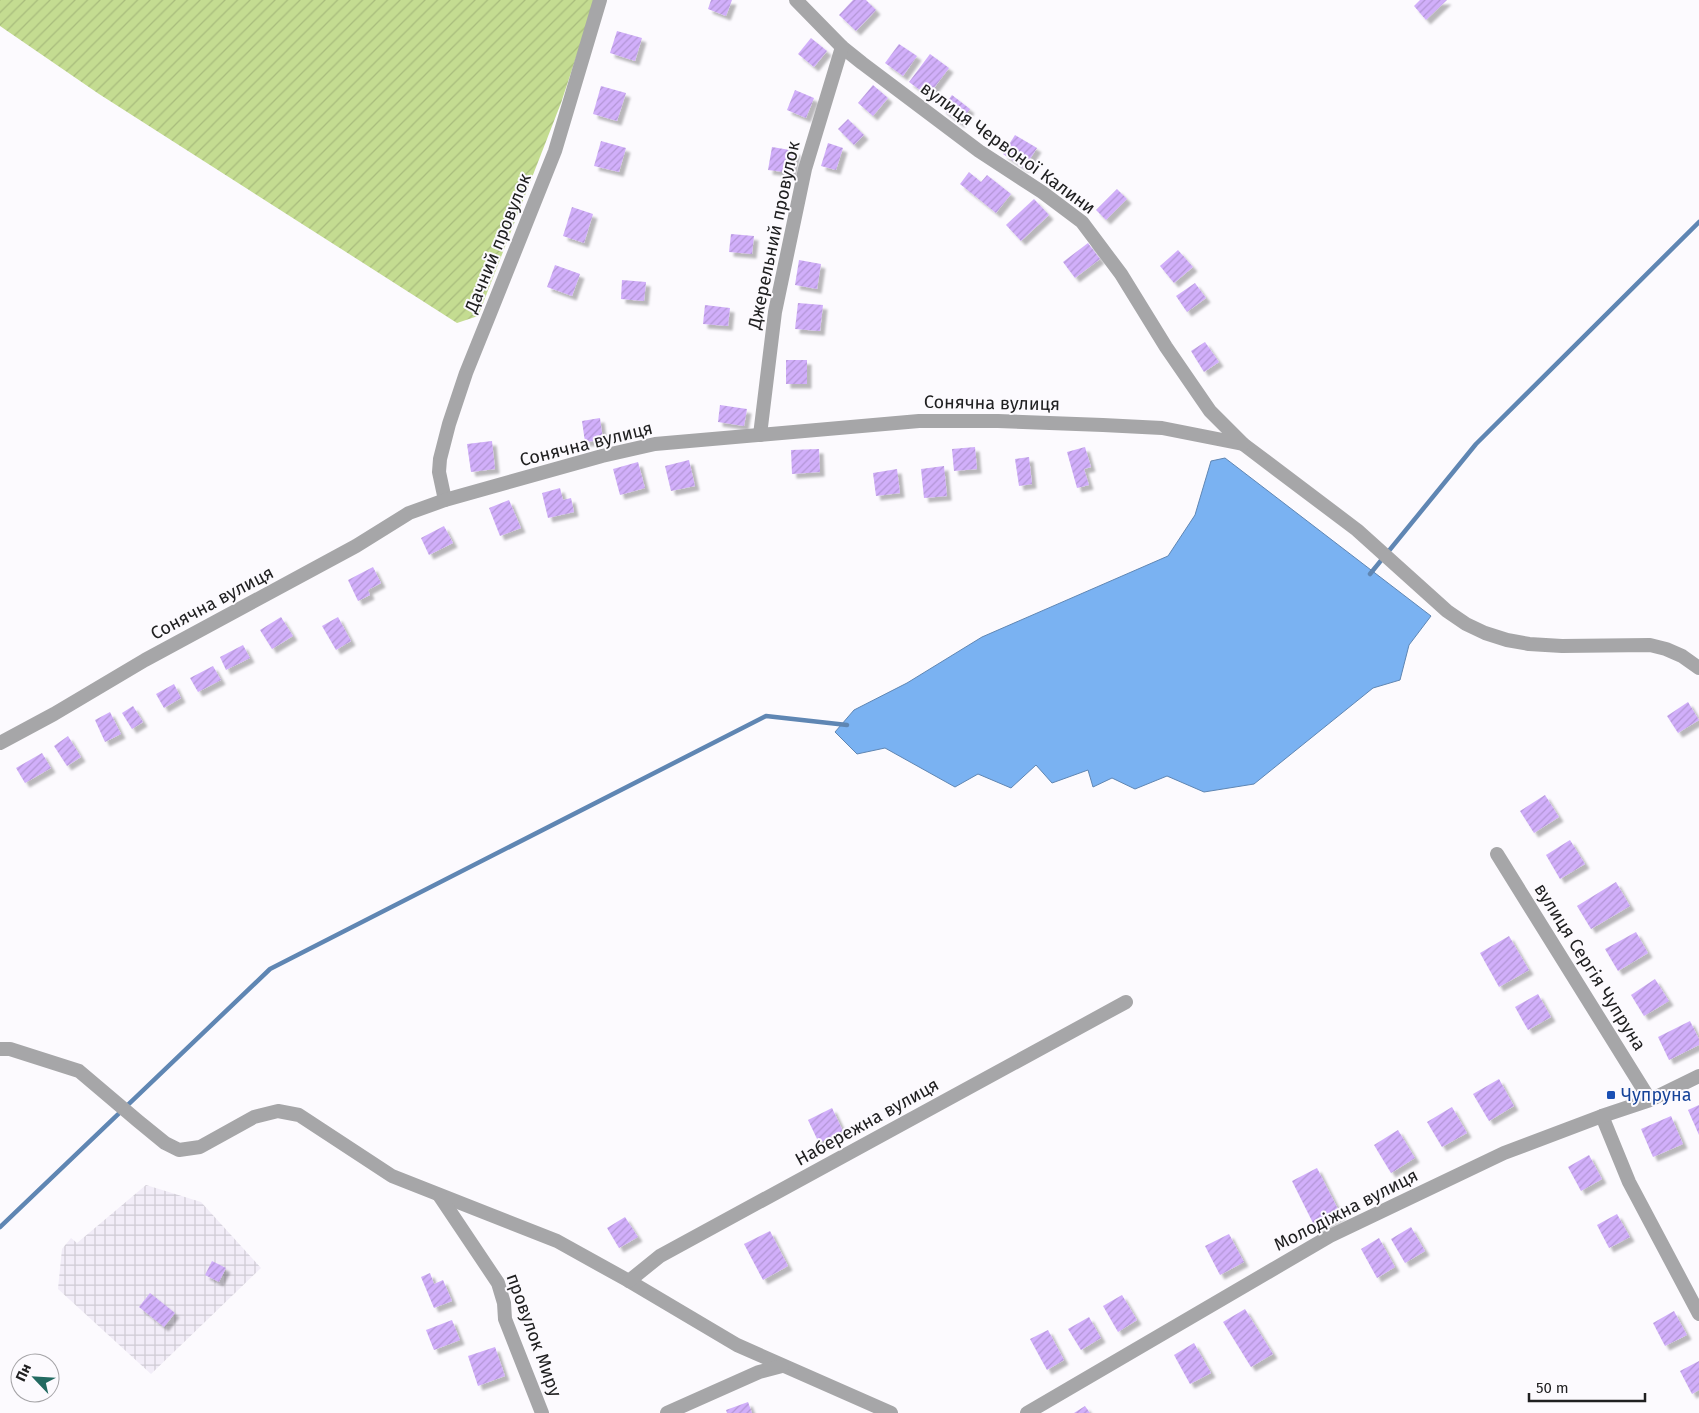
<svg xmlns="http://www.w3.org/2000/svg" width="1699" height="1413" viewBox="0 0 1699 1413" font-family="'Fira Sans',sans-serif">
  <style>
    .industrial { fill: url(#industrial-grid) }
    .garden { fill: url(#garden-furrows) }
    .water { fill: #7ab2f2; stroke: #5f86b3 }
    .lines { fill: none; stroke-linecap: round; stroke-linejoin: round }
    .stream { stroke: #5f86b3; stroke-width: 4.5 }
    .building { fill: url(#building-hatch); filter: url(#shadow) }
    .minor { stroke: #a6a6a8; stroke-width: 14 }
    .transit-dot { fill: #1a4fb4; stroke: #fcfafe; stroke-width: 2 }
    .labels { text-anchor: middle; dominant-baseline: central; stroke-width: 4; stroke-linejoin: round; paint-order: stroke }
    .street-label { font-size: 18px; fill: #202021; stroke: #fcfafe }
    .transit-label { font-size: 18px; fill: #164399; stroke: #fcfafe; text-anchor: start }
  </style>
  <defs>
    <pattern id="industrial-grid" width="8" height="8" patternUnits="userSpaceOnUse" patternTransform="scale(1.25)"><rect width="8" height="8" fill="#f2edf8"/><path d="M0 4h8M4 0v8" fill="none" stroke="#cfcbd4"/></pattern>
    <pattern id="garden-furrows" width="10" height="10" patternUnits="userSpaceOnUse" patternTransform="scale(1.25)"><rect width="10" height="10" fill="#c4dc91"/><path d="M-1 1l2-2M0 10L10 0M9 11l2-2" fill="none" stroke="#a8bc7d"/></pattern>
    <pattern id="building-hatch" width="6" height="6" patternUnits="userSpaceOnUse" patternTransform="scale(1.25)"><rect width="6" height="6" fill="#d1affa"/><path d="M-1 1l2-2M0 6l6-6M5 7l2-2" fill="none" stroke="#b396d6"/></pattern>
    <filter id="shadow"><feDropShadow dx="4.5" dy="4.5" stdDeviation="1" flood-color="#0004"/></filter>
  </defs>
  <rect width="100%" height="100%" fill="#fcfafe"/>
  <polygon class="industrial" points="146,1185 201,1202 261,1268 151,1374 58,1289 62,1249 71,1238 77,1243"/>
  <polygon class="garden" points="0,0 595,0 561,103 478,316 457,323 99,94 0,26"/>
  <polygon class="water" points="1225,458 1431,616 1409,645 1400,680 1373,688 1254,784 1204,792 1167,776 1135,789 1112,778 1093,787 1088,770 1052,783 1036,765 1011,788 978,774 955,787 885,748 857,754 835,732 854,710 907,683 982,637 1168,556 1195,515 1211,461"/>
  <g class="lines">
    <g class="stream">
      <polyline points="1370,574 1476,444 1699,222"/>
      <polyline points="0,1227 270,969 766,716 847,725"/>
    </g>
  </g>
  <g class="building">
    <polygon points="711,0 732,0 726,16 708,9"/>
    <polygon points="853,0 866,0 876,10 856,31 839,15"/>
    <polygon points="1420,0 1447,0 1426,20 1414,6"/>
    <polygon points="617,31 642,38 635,61 610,53"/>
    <polygon points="811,38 827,51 814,67 798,54"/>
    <polygon points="899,44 917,56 903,76 885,63"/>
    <polygon points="930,54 949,68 928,96 909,82"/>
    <polygon points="873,85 888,98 873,116 858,103"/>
    <polygon points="601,86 626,93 617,121 593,114"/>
    <polygon points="795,90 814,98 806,118 787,110"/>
    <polygon points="952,95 970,109 960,123 942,109"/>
    <polygon points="848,119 864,135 854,145 838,129"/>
    <polygon points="1015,135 1037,148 1024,168 1003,154"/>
    <polygon points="601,141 626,148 619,172 594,166"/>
    <polygon points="828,143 843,148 836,170 821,166"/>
    <polygon points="772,147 796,151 792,173 768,170"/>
    <polygon points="969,172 981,182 987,175 1011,194 996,213 960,184"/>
    <polygon points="1117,189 1127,199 1106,220 1096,210"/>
    <polygon points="1034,199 1049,215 1021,241 1006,225"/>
    <polygon points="572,207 593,214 584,243 563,236"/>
    <polygon points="731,234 754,236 752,254 729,252"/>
    <polygon points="1088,243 1100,259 1075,278 1063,262"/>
    <polygon points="1178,250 1193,267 1174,283 1160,266"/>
    <polygon points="799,260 821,264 817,289 795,285"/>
    <polygon points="555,265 580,274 572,296 547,287"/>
    <polygon points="622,280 646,282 644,301 621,299"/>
    <polygon points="1195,283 1206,298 1187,312 1176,296"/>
    <polygon points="798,303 823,305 820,331 795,329"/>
    <polygon points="705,305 730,308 728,326 703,324"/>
    <polygon points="1205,342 1219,362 1204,372 1191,351"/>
    <rect x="786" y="360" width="21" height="24"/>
    <polygon points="720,405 747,409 744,426 718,422"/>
    <polygon points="600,418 603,440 585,442 582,421"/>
    <polygon points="492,441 495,469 471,472 467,444"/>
    <polygon points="975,447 977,469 954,471 952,449"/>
    <polygon points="1085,447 1091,467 1084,469 1089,485 1077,488 1067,452"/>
    <polygon points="819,449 820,472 792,474 791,450"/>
    <polygon points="1029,457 1032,484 1019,486 1015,459"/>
    <polygon points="689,460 695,486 671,491 665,466"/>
    <polygon points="638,462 645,488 620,495 613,469"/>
    <polygon points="944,466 947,496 924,498 921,469"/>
    <polygon points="897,469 900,493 876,496 873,473"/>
    <polygon points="560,488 563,500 571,498 574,512 548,518 542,493"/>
    <polygon points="509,500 521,528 500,536 489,508"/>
    <polygon points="444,526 453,543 429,555 421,538"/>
    <polygon points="373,567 381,583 368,590 370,595 358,601 348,580"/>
    <polygon points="281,617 293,636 272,649 260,630"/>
    <polygon points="338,617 351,641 336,650 322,626"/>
    <polygon points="243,645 250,658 226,670 220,657"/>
    <polygon points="213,666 221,680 198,692 190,678"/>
    <polygon points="174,684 181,698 164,708 156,694"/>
    <polygon points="1688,702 1699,720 1678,733 1667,716"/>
    <polygon points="133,706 143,722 132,729 122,713"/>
    <polygon points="110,712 121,734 105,742 95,720"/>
    <polygon points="68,736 81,757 67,766 54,746"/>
    <polygon points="42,753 51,768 25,783 16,768"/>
    <polygon points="1545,795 1559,817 1534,833 1520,811"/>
    <polygon points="1570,840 1585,864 1560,879 1546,855"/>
    <polygon points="1616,882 1630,906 1591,929 1577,906"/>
    <polygon points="1636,932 1648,953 1618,971 1605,949"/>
    <polygon points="1509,936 1529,970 1499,987 1480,953"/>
    <polygon points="1655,979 1669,1001 1644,1016 1631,995"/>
    <polygon points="1538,994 1551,1017 1528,1030 1515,1007"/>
    <polygon points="1690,1021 1699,1039 1699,1045 1669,1060 1658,1037"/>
    <polygon points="1499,1079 1514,1106 1489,1121 1473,1094"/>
    <polygon points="1699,1105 1699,1135 1688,1110"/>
    <polygon points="1452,1107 1467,1133 1442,1147 1427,1122"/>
    <polygon points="832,1108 843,1131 819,1143 808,1120"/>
    <polygon points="1671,1116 1683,1144 1653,1157 1641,1129"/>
    <polygon points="1398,1130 1415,1158 1391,1173 1374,1145"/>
    <polygon points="1589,1155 1602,1179 1581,1191 1568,1167"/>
    <polygon points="1317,1168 1341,1215 1316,1229 1292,1181"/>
    <polygon points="1617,1214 1630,1237 1609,1248 1597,1225"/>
    <polygon points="625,1217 638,1237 619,1248 607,1228"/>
    <polygon points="1411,1227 1425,1251 1405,1263 1391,1239"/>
    <polygon points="770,1231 788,1266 763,1280 744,1244"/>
    <polygon points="1229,1234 1244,1262 1220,1275 1205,1246"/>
    <polygon points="1379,1238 1395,1267 1377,1278 1361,1249"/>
    <polygon points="212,1261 226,1268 219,1282 205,1275"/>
    <polygon points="430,1273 434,1284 443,1280 452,1301 434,1308 421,1277"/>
    <polygon points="150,1293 175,1313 164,1327 139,1307"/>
    <polygon points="1122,1295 1137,1320 1118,1332 1103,1306"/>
    <polygon points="1245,1309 1273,1354 1251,1367 1223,1322"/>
    <polygon points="1674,1311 1687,1335 1665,1346 1653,1323"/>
    <polygon points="1089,1317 1101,1338 1081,1350 1068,1329"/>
    <polygon points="452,1320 460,1340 434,1350 426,1330"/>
    <polygon points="1048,1330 1064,1360 1047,1370 1030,1339"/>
    <polygon points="1194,1343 1211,1373 1190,1384 1174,1355"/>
    <polygon points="495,1347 505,1376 478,1386 468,1356"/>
    <polygon points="1699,1361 1699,1390 1692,1394 1680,1371"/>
    <polygon points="748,1402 752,1413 727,1413 726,1410"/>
    <polygon points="1085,1406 1090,1413 1074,1413"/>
  </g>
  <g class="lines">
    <g class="minor">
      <polyline points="796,0 842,47 862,63 979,151 1042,192 1082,222 1121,274 1166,347 1210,411 1243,444 1357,530 1447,611 1466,624 1485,633 1507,640 1529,644 1562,646 1650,645 1666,649 1682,656 1699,668"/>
      <polyline points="760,435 775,312 805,169 842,47"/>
      <polyline points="445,500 439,472 440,459 449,424 466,373 491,311 555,151 600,0"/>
      <polyline points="0,743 54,714 145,660 356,546 409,513 445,500 602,456 655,444 919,421 998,421 1103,425 1162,428 1243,444"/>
      <polyline points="1497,854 1650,1100"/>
      <polyline points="0,1049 10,1049 79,1071 138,1121 165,1143 179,1150 200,1147 254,1117 278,1111 299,1115 392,1176 557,1241 629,1281 737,1345 891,1413"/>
      <polyline points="1602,1116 1629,1182 1699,1314"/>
      <polyline points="439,1195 498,1283 504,1303 505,1319 542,1413"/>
      <polyline points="629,1281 660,1256 1126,1002"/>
      <polyline points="667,1413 759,1372 782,1366"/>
      <polyline points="1027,1413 1330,1236 1504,1153 1602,1116 1650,1100 1699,1076"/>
    </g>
  </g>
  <rect class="transit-dot" x="1606" y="1090" width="10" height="10" rx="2.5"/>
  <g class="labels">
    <g class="street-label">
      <text transform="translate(1008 148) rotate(36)">вулиця Червоної Калини</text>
      <text transform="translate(774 235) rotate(-78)">Джерельний провулок</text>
      <text transform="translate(498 243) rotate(-68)">Дачний провулок</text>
      <text transform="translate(992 403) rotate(1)">Сонячна вулиця</text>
      <text transform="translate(586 444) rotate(-14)">Сонячна вулиця</text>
      <text transform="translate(212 603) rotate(-28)">Сонячна вулиця</text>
      <text transform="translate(1590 967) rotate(58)">вулиця Сергія Чупруна</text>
      <text transform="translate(867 1122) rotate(-29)">Набережна вулиця</text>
      <text transform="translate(1346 1210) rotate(-27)">Молодіжна вулиця</text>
      <text transform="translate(534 1335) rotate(70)">провулок Миру</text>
    </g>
    <g class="transit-label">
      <text x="1621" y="1095">Чупруна</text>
    </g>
  </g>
  <g transform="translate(35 1378) rotate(295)"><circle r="24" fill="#fcfafe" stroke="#a4a3a6"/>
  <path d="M0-4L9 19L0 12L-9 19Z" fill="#226a61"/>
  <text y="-8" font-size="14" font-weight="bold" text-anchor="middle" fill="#202021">Пн</text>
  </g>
  <path d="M1529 1393v8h116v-8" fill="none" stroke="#202021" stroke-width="2.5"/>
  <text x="1536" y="1393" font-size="15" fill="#202021" stroke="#fcfafe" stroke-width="4" paint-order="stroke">50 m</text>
</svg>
